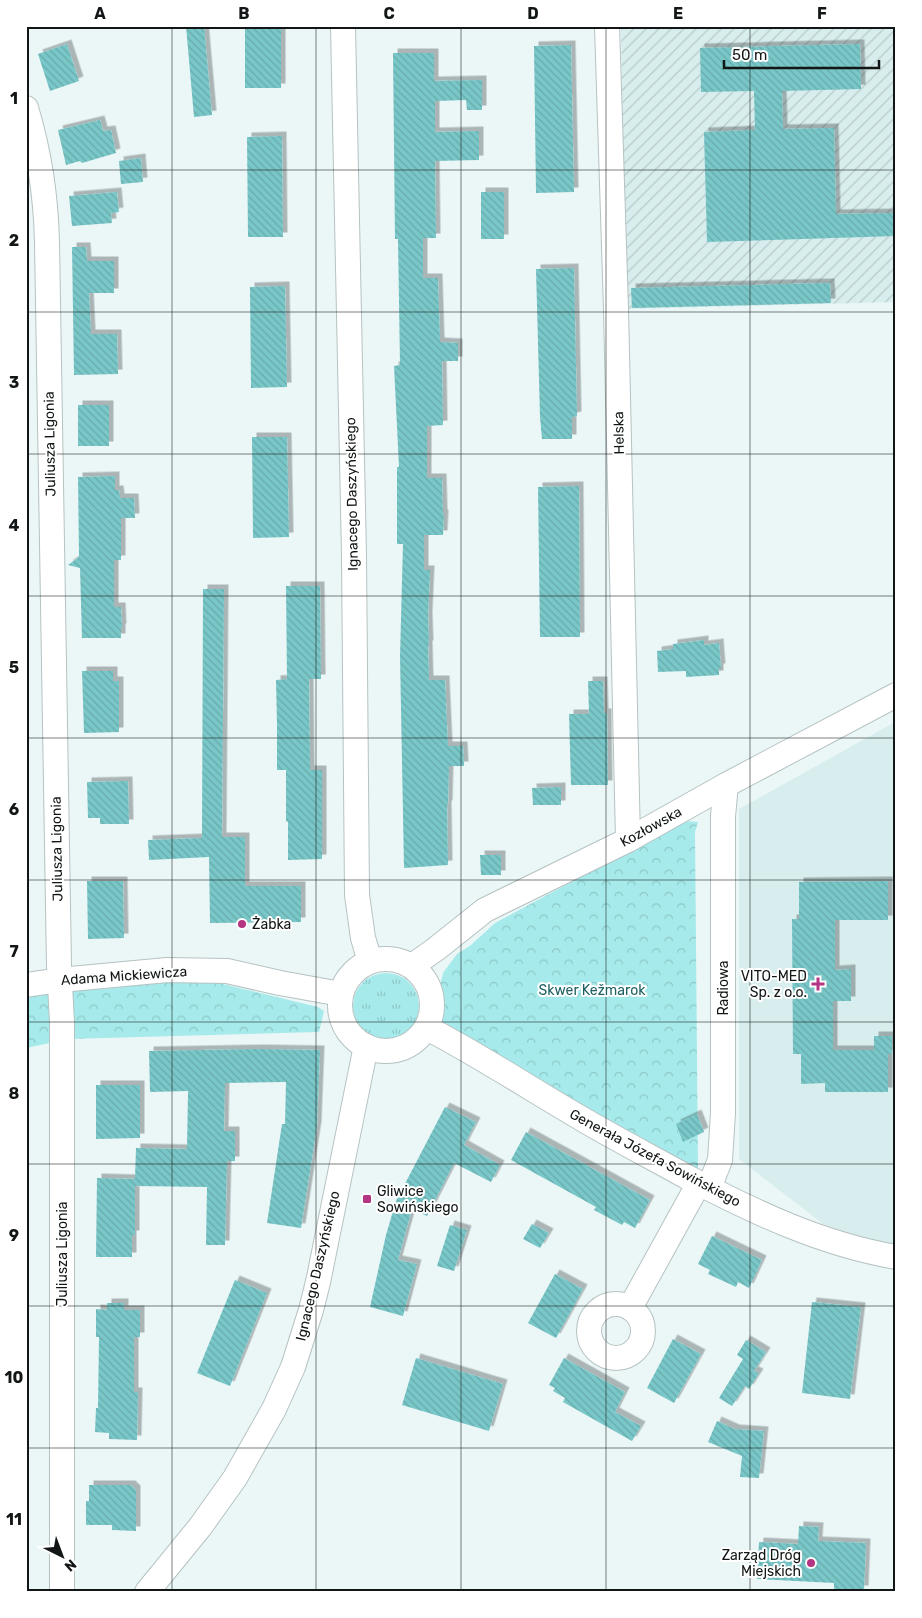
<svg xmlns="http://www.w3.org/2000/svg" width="922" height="1618" viewBox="0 0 922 1618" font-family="Rubik,sans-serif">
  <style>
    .built { fill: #d8eded }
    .industrial { fill: url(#industrial-furrows) }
    .grass { fill: url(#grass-tufts) }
    .park { fill: url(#park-crowns) }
    .building { fill: url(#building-back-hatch); filter: url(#shadow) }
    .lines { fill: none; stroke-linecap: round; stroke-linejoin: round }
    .minor-casing { stroke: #b6c2c2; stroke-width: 26 }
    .minor { stroke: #fff; stroke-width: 24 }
    .grid { fill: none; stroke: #121616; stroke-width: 1; stroke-opacity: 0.55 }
    .poi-dot { fill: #b43582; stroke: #fff; stroke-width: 2 }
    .labels { text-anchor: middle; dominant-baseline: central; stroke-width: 4; stroke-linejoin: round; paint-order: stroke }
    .street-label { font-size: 14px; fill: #121616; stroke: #fff }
    .poi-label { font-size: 14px; fill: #121616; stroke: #fff; text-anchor: start }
    .park-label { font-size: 14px; fill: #206163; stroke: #fff }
    .neatline { fill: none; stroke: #121616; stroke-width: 2 }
    .grid-label { font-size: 16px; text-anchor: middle; font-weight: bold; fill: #121616 }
  </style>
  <defs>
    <pattern id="industrial-furrows" width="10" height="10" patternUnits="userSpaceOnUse" patternTransform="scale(1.25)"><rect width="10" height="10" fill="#d8eded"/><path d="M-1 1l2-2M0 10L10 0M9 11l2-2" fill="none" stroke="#b8caca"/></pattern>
    <pattern id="grass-tufts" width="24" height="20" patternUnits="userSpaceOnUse" patternTransform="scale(1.25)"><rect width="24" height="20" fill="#a6eaeb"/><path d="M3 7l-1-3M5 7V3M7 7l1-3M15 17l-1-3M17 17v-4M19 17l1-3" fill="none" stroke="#8ec8c9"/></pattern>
    <pattern id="park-crowns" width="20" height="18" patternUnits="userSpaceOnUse" patternTransform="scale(1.25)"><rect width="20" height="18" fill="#a6eaeb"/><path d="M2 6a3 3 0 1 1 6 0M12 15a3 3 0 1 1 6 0" fill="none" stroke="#8ec8c9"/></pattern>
    <pattern id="building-back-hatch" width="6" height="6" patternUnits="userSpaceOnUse" patternTransform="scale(1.25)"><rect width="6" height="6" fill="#79c7c8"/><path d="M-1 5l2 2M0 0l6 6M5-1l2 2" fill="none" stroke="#68aaab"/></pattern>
    <filter id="shadow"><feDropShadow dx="4.5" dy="-4.5" stdDeviation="0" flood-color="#0004"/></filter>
  </defs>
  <rect width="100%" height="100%" fill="#ebf7f7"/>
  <polygon class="built" points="895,722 896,726 896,1247 856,1236 823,1224 739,1159 739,809"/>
  <polygon class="industrial" points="621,26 896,26 896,302 625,309"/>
  <circle class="grass" cx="386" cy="1006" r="33"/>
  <g class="park">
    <polygon points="685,821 698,822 695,832 698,1171 435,1022 438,994 443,973 457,954 471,945 495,923"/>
    <polygon points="160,981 214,982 318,1007 324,1011 319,1032 69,1039 26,1048 26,995"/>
  </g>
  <g class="building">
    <polygon points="186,26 204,26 212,115 194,117"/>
    <rect x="245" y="26" width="36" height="62"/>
    <polygon points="67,44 79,81 50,91 38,54"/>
    <polygon points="860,44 861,89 782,91 783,129 834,128 836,214 896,213 896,236 707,242 704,132 755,130 754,91 701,92 700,48"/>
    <polygon points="571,45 574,192 536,193 534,46"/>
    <polygon points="393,53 434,53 434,81 482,80 482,110 467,110 466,100 435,101 435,132 479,131 479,160 435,161 436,238 423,238 423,278 438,278 440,342 458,343 458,361 442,361 443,425 427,426 427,478 442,478 443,514 444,514 443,535 424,535 424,570 430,570 428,616 429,645 428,645 429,680 445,680 448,746 463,746 464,766 449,766 448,805 447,805 448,865 404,868 400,656 403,544 397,544 397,467 399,467 394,366 400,365 398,239 395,239"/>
    <polygon points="100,120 103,131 111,130 116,153 82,163 80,161 66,165 58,130"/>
    <polygon points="282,136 283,237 248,237 247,137"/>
    <polygon points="141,158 143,182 121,184 119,161"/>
    <polygon points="117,192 119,212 111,213 112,223 72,226 69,196"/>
    <rect x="481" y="192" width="23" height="47"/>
    <polygon points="72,247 86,247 87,261 114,261 114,293 89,293 91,334 117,334 118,374 74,375"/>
    <polygon points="574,268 577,416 572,417 572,439 542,439 540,417 536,269"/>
    <polygon points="830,283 831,303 632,308 631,288"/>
    <polygon points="285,286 287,387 251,388 250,287"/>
    <rect x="78" y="405" width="31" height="41"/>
    <polygon points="252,437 287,437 289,537 253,538"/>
    <polygon points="115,476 115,490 119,490 120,498 134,498 135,518 121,518 121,560 114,560 114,607 121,607 122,628 121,628 121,638 82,638 80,568 68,565 79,557 78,477"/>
    <polygon points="579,486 580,637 540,637 538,487"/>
    <polygon points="286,586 320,586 321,679 309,679 310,770 322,770 322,859 288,860 288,822 286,821 286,770 277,770 277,725 276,680 287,679"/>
    <polygon points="203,589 224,589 222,837 245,837 245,886 301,886 301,922 210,923 209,857 149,860 148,840 202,838"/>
    <polygon points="704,640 704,645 719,643 721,668 719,668 719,675 686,677 686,671 658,672 657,651 673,649 673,644"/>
    <polygon points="82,671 113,671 113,681 119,681 119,732 84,733"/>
    <polygon points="588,681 603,681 604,713 607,713 608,785 571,785 569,714 589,714"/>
    <polygon points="128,781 129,824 100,824 100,818 88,818 87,782"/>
    <polygon points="561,787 561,805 533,805 532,788"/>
    <polygon points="480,855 501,855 501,875 481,875"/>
    <polygon points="87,881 123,881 124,938 88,939"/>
    <polygon points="888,881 888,920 835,920 835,970 851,969 851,1001 833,1001 833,1050 874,1050 874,1036 892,1036 892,1054 888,1054 888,1092 825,1092 825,1083 801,1084 801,1054 793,1054 792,919 799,919 799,882"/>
    <polygon points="258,1049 320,1050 317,1126 301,1228 267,1223 282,1124 285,1124 286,1082 225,1083 224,1131 235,1131 235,1161 227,1161 225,1245 206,1245 207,1187 135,1186 135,1235 132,1235 132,1257 96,1257 97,1178 135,1179 136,1148 187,1149 188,1091 150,1092 149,1051"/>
    <polygon points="96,1085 140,1085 140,1138 96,1139"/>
    <polygon points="445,1107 476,1122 464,1145 500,1165 491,1182 454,1163 427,1216 412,1209 398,1260 417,1264 403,1316 370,1307 386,1235 396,1201"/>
    <polygon points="697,1114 704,1132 683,1142 676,1124"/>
    <polygon points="526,1132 650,1200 635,1228 624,1222 622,1225 594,1210 596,1207 511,1160"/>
    <polygon points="532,1224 549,1233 540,1248 523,1239"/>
    <polygon points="450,1225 467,1230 454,1271 437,1266"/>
    <polygon points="712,1236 762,1260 749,1288 738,1282 736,1287 708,1274 710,1270 698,1264"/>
    <polygon points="555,1274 583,1289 556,1338 528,1323"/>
    <polygon points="235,1280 267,1293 230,1386 197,1373"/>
    <polygon points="812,1302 861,1307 850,1399 802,1393"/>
    <polygon points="107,1303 124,1303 124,1310 140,1310 140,1337 134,1337 134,1392 138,1392 137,1440 109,1439 109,1433 95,1432 96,1408 98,1408 99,1337 96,1337 96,1309 107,1310"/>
    <polygon points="673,1339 701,1354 674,1403 647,1388"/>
    <polygon points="746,1340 766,1352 754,1371 759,1373 749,1389 745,1386 732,1406 719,1398 743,1359 737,1355"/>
    <polygon points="416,1358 503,1384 489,1431 402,1405"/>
    <polygon points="564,1358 625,1392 615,1412 641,1426 632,1441 563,1402 565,1398 553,1391 555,1388 549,1385"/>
    <polygon points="717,1421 735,1429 764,1431 759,1478 740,1477 742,1456 708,1442"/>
    <polygon points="89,1485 131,1485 136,1490 136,1531 112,1530 112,1525 86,1525 86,1501 89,1501"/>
    <polygon points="799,1526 819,1527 818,1541 866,1543 864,1590 834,1589 834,1583 757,1579 759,1542 798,1544"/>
  </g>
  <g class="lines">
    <g class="minor-casing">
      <g id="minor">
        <polyline points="343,26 354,556 357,895 363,938 370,961"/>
        <polyline points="607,26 616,309 628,840"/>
        <path d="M 26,108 C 39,151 46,197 47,242 L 59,966 L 62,1022 L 62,1592"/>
        <circle cx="386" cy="1005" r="46"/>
        <polyline points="412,966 436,949 485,910 628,840 726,785 896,695"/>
        <polyline points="26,985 60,980 167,970 227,971 280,983 341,994"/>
        <path d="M 427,1028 C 481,1056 532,1090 584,1120 C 618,1140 653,1158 687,1177 C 754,1212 821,1244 896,1257"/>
        <polyline points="709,1188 720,1160 723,1113 723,816 726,785"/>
        <circle cx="616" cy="1331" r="27"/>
        <polyline points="630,1308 699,1183"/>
        <polyline points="147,1592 200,1527 235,1478 274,1409 293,1367 311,1310 318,1282 366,1046"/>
      </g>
    </g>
    <use href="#minor" class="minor"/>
  </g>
  <path class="grid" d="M 172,26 L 172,1592M 316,26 L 316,1592M 461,26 L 461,1592M 606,26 L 606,1592M 750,26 L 750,1592M 26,170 L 896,170M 26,312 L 896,312M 26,454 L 896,454M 26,596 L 896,596M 26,738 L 896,738M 26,880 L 896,880M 26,1022 L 896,1022M 26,1164 L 896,1164M 26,1306 L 896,1306M 26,1448 L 896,1448"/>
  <g class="poi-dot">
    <circle cx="242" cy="924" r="5"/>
    <path d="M815.5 976.5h5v5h5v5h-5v5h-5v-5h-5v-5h5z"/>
    <rect x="362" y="1194" width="10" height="10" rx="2.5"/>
    <circle cx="811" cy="1563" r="5"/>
  </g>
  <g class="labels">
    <g class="street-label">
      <text transform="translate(619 433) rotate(-91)">Helska</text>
      <text transform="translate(50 444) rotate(-91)">Juliusza Ligonia</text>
      <text transform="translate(352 494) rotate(-91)">Ignacego Daszyńskiego</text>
      <text transform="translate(651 827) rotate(-29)">Kozłowska</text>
      <text transform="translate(57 849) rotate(-91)">Juliusza Ligonia</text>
      <text transform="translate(124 976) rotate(-4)">Adama Mickiewicza</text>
      <text transform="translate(723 988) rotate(-90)">Radiowa</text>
      <text transform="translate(655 1158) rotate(28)">Generała Józefa Sowińskiego</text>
      <text transform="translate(62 1254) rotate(-90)">Juliusza Ligonia</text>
      <text transform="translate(318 1266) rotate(-77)">Ignacego Daszyńskiego</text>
    </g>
    <g class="poi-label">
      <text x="252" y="924">Żabka</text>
      <text x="807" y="976" text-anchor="end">VITO-MED<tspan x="807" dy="16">Sp. z o.o.</tspan></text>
      <text x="377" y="1191">Gliwice<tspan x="377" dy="16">Sowińskiego</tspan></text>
      <text x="801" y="1555" text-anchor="end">Zarząd Dróg<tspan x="801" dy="16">Miejskich</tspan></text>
    </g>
    <g class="park-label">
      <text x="592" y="990">Skwer Kežmarok</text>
    </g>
  </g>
  <rect width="922" height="1618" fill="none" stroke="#ffffff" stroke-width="55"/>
  <g transform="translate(62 1556) rotate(138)" stroke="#ffffff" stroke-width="4" paint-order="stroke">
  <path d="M0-4L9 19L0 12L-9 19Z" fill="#121616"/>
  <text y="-8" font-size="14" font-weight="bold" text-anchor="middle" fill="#121616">N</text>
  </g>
  <path d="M724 60v8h155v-8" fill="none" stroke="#121616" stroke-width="2.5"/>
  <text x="732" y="60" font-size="15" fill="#121616" stroke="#ffffff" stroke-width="4" paint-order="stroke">50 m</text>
  <rect x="28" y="28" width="866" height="1562" class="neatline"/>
  <g class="grid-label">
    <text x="100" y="19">A</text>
    <text x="244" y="19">B</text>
    <text x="389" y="19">C</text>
    <text x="533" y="19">D</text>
    <text x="678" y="19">E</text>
    <text x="822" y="19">F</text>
    <text x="14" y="104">1</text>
    <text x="14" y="246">2</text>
    <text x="14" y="388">3</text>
    <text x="14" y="531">4</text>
    <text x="14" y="673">5</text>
    <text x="14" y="815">6</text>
    <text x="14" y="957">7</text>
    <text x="14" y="1099">8</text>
    <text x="14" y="1241">9</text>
    <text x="14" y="1383">10</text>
    <text x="14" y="1525">11</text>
  </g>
</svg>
